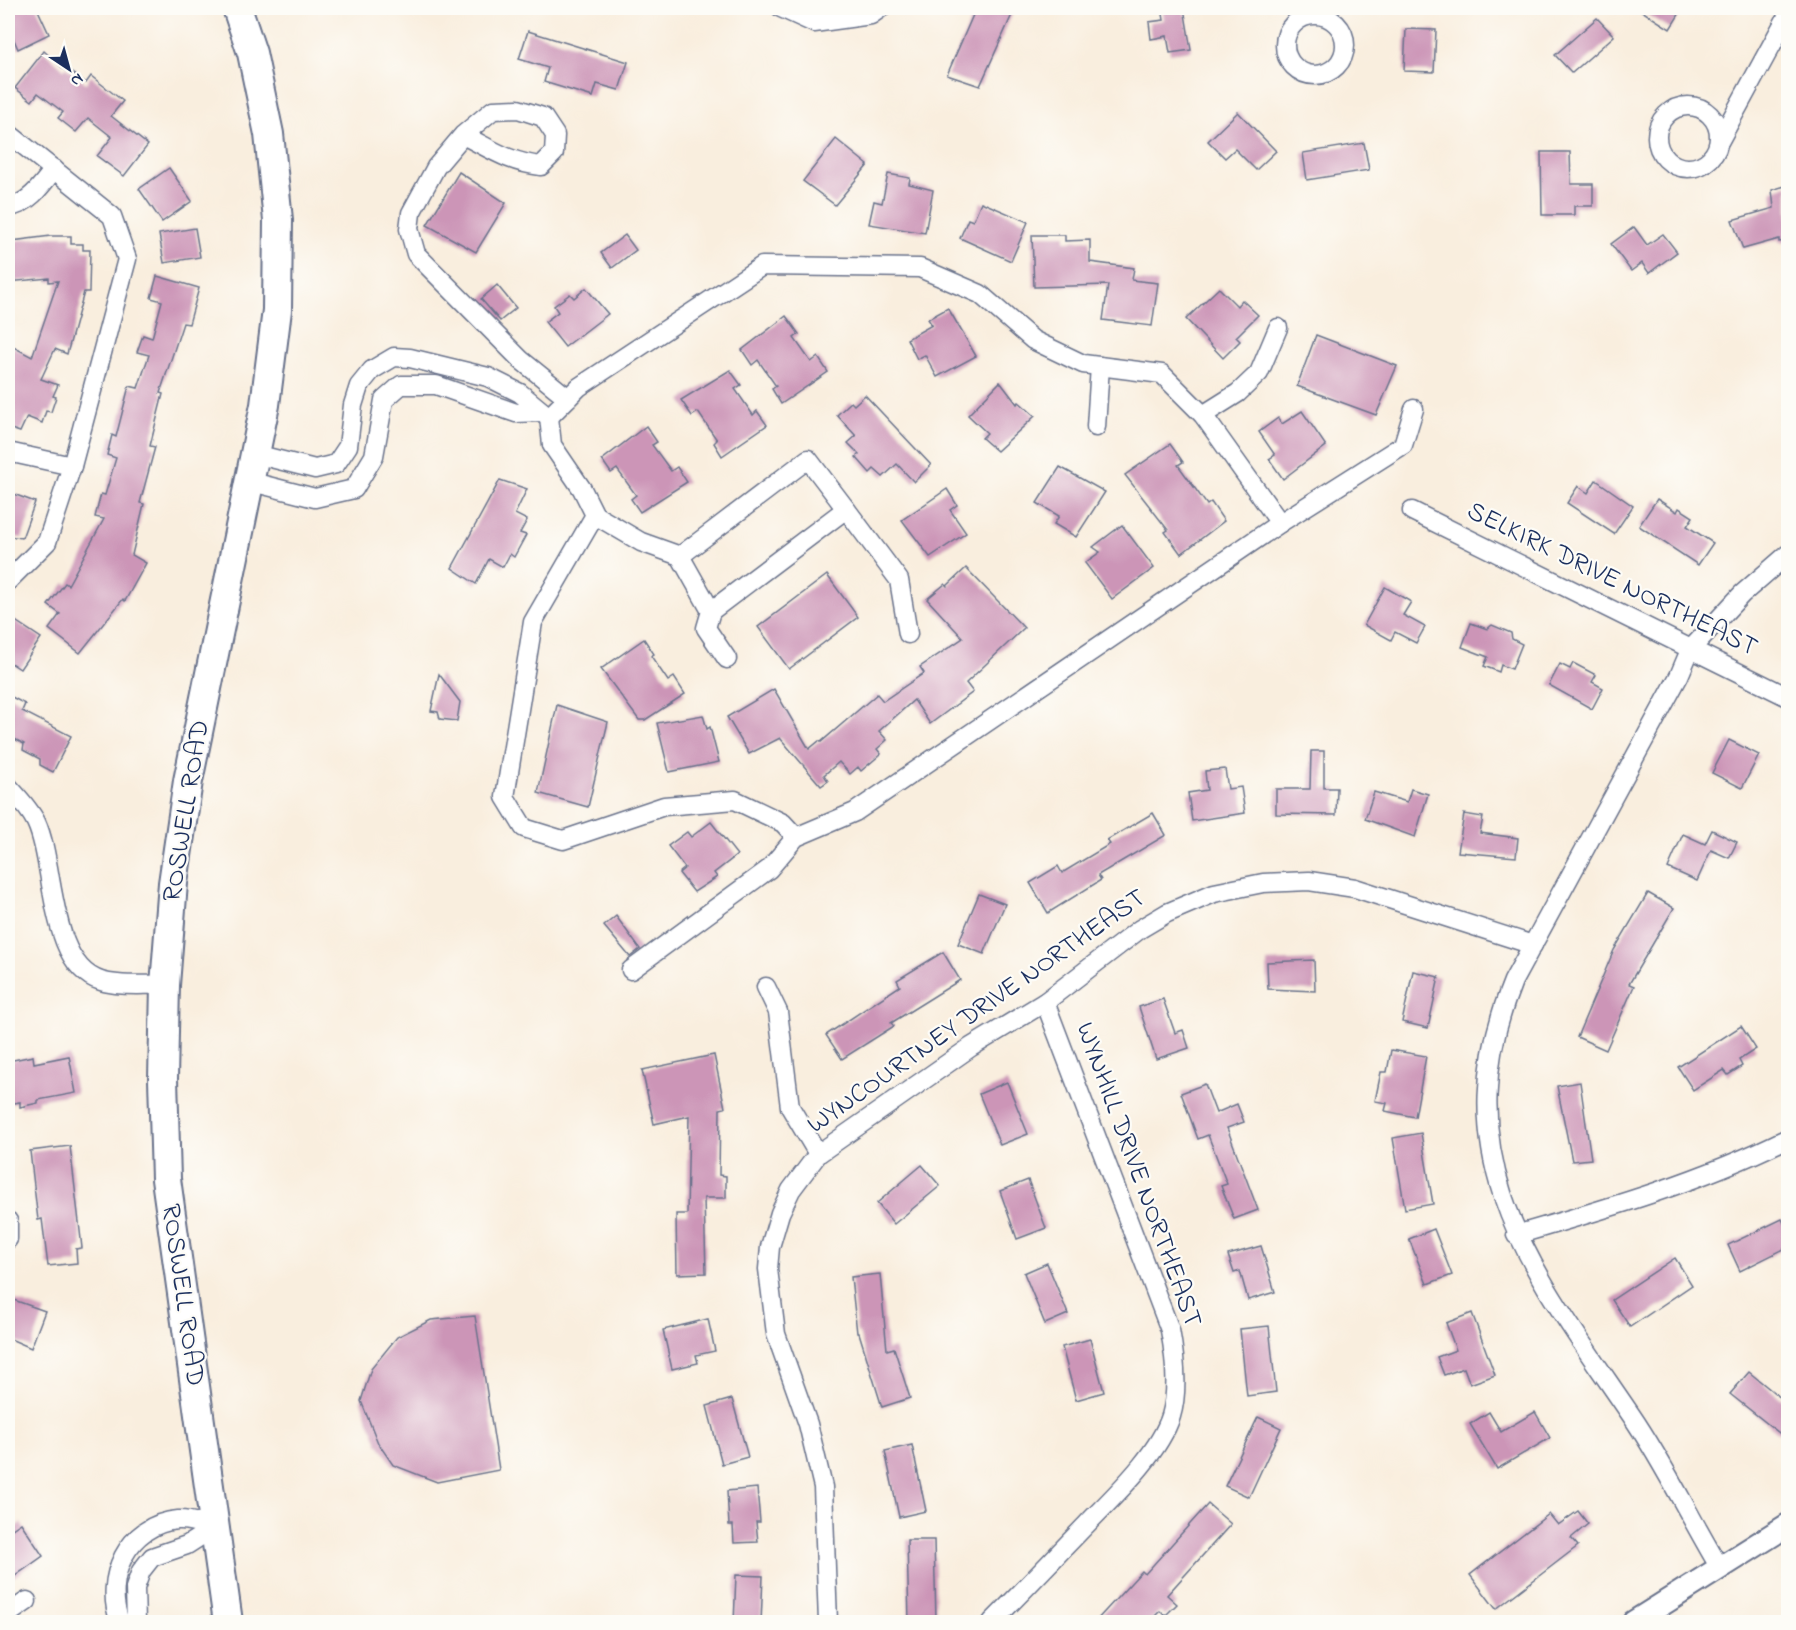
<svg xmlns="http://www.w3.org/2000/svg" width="1796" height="1630" viewBox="0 0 1796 1630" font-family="'Indie Flower',sans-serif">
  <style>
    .building { fill: #cc95b7 }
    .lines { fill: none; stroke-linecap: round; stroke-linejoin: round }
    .minor-casing { stroke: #69728b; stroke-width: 21 }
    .tertiary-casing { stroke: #69728b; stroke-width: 26 }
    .primary-casing { stroke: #69728b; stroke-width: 32 }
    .minor { stroke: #fff; stroke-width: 18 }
    .tertiary { stroke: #fff; stroke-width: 22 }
    .primary { stroke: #fff; stroke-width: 28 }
    .labels { text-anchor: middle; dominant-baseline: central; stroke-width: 4.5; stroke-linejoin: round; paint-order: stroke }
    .street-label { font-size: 27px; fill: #1b2f5e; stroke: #fdfcf7 }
  </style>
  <rect width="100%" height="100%" fill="#fdfcf7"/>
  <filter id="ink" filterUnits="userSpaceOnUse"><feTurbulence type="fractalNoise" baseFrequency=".0167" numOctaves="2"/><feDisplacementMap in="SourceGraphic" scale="12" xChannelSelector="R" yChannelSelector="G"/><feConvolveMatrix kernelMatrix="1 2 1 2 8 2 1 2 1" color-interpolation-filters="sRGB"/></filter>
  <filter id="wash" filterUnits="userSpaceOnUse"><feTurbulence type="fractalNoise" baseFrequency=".008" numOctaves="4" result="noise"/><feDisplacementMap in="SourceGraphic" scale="24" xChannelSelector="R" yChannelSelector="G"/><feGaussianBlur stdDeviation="1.35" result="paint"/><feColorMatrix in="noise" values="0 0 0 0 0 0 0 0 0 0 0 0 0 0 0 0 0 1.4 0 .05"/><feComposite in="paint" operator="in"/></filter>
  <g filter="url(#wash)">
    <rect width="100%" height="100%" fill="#f9eede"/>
    <g id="blocks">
      <g class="building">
        <polygon points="8,8 37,8 49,34 18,49 12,35 8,37"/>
        <polygon points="976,8 1015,8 980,86 947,75"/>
        <polygon points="1162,8 1184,8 1191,50 1170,53 1167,36 1151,39 1149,22 1164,20"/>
        <polygon points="1637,8 1683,8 1670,29"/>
        <polygon points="1597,18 1614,36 1572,73 1555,55"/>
        <polygon points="1406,29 1436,30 1434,72 1404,71"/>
        <polygon points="528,31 628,62 619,90 597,84 593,97 544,82 548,68 519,59"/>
        <polygon points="44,51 65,70 65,67 86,83 91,76 123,101 111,116 148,145 124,176 97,156 112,137 88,118 76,132 58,118 63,112 38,93 32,101 15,88"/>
        <polygon points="1238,112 1276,151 1256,170 1235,149 1225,158 1208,141"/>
        <polygon points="836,139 868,165 835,205 803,181"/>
        <polygon points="1364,143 1369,170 1307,180 1303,153"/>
        <polygon points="1541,152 1570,152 1571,184 1593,184 1593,206 1574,206 1574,215 1542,215"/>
        <polygon points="169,168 192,201 162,222 139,189"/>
        <polygon points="459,172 506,203 476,252 427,225"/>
        <polygon points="888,174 910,178 909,184 933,190 925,233 869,224 874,201 882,203"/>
        <polygon points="1788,185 1788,241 1779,242 1779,239 1743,249 1732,220 1774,208 1772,190"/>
        <polygon points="981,202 1028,222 1011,261 960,238 968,219 973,221"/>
        <polygon points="1634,227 1647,245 1663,234 1677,252 1649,273 1642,263 1631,271 1611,244"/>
        <polygon points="195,228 200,257 164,263 159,234"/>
        <polygon points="625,235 636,250 612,268 601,253"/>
        <polygon points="1032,235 1065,235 1065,241 1090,240 1090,262 1134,268 1132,280 1158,283 1152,326 1103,320 1108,285 1034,287"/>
        <polygon points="51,236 71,236 71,244 83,244 83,250 90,250 89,292 84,292 67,354 55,349 41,379 58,385 53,396 56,397 51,412 46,411 42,423 27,417 20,432 8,428 8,344 32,357 58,281 49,282 49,278 8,282 8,252 13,252 12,241"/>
        <polygon points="157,276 199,288 189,324 183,323 160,393 163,394 150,446 155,447 140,503 144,504 132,555 146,563 125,601 123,599 80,653 49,629 60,614 48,605 65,583 68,585 104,519 95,517 101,494 105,495 116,458 107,455 112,435 116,437 129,386 138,388 149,355 137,352 143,335 152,338 162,301 151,298"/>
        <polygon points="497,285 516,308 500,321 481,299"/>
        <polygon points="586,288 608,314 565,347 545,322 558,312 554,306 570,294 574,298"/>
        <polygon points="1219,288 1237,306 1242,300 1258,315 1236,337 1240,341 1223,358 1186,319"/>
        <polygon points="948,308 976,356 937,377 925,355 917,359 907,339 932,325 928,319"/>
        <polygon points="786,316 799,334 794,338 811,362 818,357 828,372 781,404 772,389 776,386 758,360 752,365 742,350"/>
        <polygon points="1316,335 1397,366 1376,415 1297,386"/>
        <polygon points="730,370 741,385 735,389 753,415 757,411 767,425 722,456 714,443 717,440 698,412 692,416 681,400"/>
        <polygon points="1000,382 1017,404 1019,402 1035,416 997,451 982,438 987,433 968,415"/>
        <polygon points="865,395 931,465 914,482 897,464 883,477 874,469 870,473 856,457 859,454 848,443 856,436 837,415 851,402 854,405"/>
        <polygon points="1302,411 1326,446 1283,479 1269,459 1275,455 1259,432 1278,418 1282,424"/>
        <polygon points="646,426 657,442 652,445 671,471 677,467 687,482 640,512 631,499 636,495 617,469 611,473 602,460"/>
        <polygon points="1170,444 1183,462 1178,465 1207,505 1211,502 1224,521 1181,554 1165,532 1168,530 1125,475"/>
        <polygon points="1060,467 1105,492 1076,537 1054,524 1059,516 1037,503"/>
        <polygon points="500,480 527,489 515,514 527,520 520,533 526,535 514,557 510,554 503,567 489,559 476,584 452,568"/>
        <polygon points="1596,480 1633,506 1614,534 1567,503 1578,486 1588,493"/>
        <polygon points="947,489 957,505 950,510 966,533 930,557 902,520"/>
        <polygon points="8,492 35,502 22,538 8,536"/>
        <polygon points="1657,499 1677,512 1679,508 1693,517 1687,526 1713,543 1698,565 1639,526"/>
        <polygon points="1122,525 1154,568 1112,599 1085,563 1100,552 1093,547"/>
        <polygon points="966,568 1024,628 966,683 973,692 930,724 914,700 879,731 887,740 877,749 881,754 861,771 858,767 850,774 839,762 824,775 828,781 821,786 780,738 749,754 727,717 774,689 809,749 819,741 821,742 877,694 883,701 924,673 920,667 963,638 927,599 945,584 947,586"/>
        <polygon points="827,575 858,617 789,669 758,627"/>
        <polygon points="1385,587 1411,602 1403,615 1425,627 1416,643 1395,632 1391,640 1364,625"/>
        <polygon points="8,616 41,638 20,669 8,661"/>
        <polygon points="1471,623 1487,629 1492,625 1511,633 1512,639 1522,644 1512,669 1501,665 1499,672 1484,666 1488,657 1462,647"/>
        <polygon points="644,639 654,654 651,656 668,681 674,677 685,694 645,720 639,720 601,669"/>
        <polygon points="1573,663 1596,675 1592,682 1603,688 1592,709 1549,685 1560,664 1570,669"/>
        <polygon points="439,674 460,702 457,721 440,719 438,712 431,711"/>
        <polygon points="8,695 25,704 22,711 71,736 53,772 40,765 40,759 23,750 24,744 9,736 8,739"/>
        <polygon points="557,705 608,722 588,807 538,793"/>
        <polygon points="703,715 707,729 710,727 719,762 669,772 657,723"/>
        <polygon points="1729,740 1759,755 1742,788 1712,773"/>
        <polygon points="1311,751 1324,751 1324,788 1337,788 1336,815 1276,814 1276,789 1310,789"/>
        <polygon points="1225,769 1228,789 1241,787 1245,813 1192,821 1188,793 1207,790 1205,771"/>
        <polygon points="1411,789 1428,794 1415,837 1365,819 1374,792 1407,802"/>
        <polygon points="1153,813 1166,835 1098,875 1101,880 1048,913 1030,883 1058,866 1062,873 1110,844 1107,840"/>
        <polygon points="1464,814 1483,817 1480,833 1518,838 1516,857 1458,852"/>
        <polygon points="711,822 737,855 714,873 717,877 694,892 679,873 685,868 668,846 687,832 691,837"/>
        <polygon points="1712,830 1737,842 1729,858 1711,850 1697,881 1668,868 1683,834 1705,844"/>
        <polygon points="1648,893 1674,908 1629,984 1634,986 1606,1050 1577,1037 1614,950"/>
        <polygon points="979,894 1005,904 984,954 958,944"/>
        <polygon points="616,916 640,949 630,957 604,926"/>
        <polygon points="943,952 960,980 891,1023 894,1026 842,1059 826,1035 900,986 897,980"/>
        <polygon points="1314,960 1315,991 1268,989 1267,962"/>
        <polygon points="1413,971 1439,977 1428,1028 1402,1022"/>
        <polygon points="1163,999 1175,1033 1183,1030 1189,1048 1156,1059 1139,1007"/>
        <polygon points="1741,1026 1756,1049 1739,1060 1742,1066 1728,1075 1724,1070 1693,1090 1678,1067"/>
        <polygon points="1391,1050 1426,1056 1415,1117 1385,1111 1387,1103 1375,1101 1381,1072 1387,1072"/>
        <polygon points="714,1055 725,1108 720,1109 719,1175 726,1176 726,1198 704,1198 706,1273 677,1274 676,1214 687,1214 689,1116 654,1124 642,1070"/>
        <polygon points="33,1056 34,1063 69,1056 76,1093 38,1100 38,1103 20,1107 20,1102 8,1104 8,1061"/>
        <polygon points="1007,1082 1028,1134 1000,1145 979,1094"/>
        <polygon points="1580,1082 1591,1159 1572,1161 1557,1086"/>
        <polygon points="1205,1084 1216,1113 1237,1104 1244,1122 1227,1128 1258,1210 1234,1219 1221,1186 1227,1184 1208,1135 1198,1139 1181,1093"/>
        <polygon points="1421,1133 1433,1204 1405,1209 1393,1138"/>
        <polygon points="70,1146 82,1248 76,1249 77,1263 48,1266 42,1219 38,1220 30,1151"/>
        <polygon points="922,1165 940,1186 894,1224 877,1203"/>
        <polygon points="1028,1180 1046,1228 1017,1239 1000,1191"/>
        <polygon points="1782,1219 1788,1232 1788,1247 1740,1271 1728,1245"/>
        <polygon points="1434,1229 1452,1275 1427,1284 1409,1239"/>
        <polygon points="1261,1246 1275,1292 1248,1300 1240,1271 1234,1273 1228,1255"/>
        <polygon points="1675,1258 1692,1285 1630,1327 1612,1300"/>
        <polygon points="1047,1263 1068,1314 1045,1324 1024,1273"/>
        <polygon points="880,1274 887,1350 894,1348 910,1398 882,1407 859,1333 857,1333 851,1277"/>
        <polygon points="11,1299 45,1311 31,1348 8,1338 8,1307"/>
        <polygon points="1472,1313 1495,1375 1470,1384 1464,1368 1444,1375 1437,1357 1456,1350 1446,1323"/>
        <polygon points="475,1316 499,1470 437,1482 393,1465 378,1443 361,1401 371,1369 397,1337 431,1320"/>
        <polygon points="708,1319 715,1351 696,1355 698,1363 672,1369 663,1330"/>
        <polygon points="1269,1326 1276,1392 1247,1396 1240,1329"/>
        <polygon points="1090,1339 1104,1392 1076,1400 1062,1347"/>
        <polygon points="1749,1372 1788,1404 1788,1440 1730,1394"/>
        <polygon points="732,1399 748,1457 722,1464 707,1406"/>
        <polygon points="1489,1412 1501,1432 1535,1412 1550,1438 1497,1469 1470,1424"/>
        <polygon points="1258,1417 1281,1428 1249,1497 1225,1486"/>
        <polygon points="912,1445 926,1511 899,1517 885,1451"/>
        <polygon points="757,1488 760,1522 756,1522 758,1542 734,1543 733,1525 729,1525 727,1491"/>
        <polygon points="1208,1504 1231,1524 1167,1595 1177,1604 1165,1616 1160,1611 1148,1623 1094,1623 1142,1571 1145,1574"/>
        <polygon points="1578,1511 1588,1524 1571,1538 1578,1546 1496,1609 1470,1575 1549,1514 1558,1525"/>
        <polygon points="21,1523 43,1556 8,1581 8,1532"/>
        <polygon points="907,1540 934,1540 936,1621 909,1622"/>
        <polygon points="736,1575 763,1576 761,1623 734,1623"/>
      </g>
    </g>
  </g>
  <g filter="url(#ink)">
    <use href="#blocks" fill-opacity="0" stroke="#69728b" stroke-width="1.5"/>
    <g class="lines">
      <g class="minor-casing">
        <g id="minor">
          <polyline points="781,8 814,23 871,15 881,8"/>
          <circle cx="1315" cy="45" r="30"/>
          <circle cx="1688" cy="137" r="31"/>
          <polyline points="8,133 112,216 127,259 72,466 47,542 8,581"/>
          <path d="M 463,135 C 491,149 508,162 541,166 L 554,153 L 555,135 L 543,117 L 518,109 L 493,110 L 463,135 L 436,167 L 411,213 L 409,229 L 416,254 L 521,360 L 568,398"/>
          <polyline points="1720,140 1788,15"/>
          <path d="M 8,207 C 28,205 42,185 54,169"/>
          <polyline points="1203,415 1238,393 1259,373 1278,328"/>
          <polyline points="549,417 579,387 762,266 920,268 980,294 1033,340 1083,364 1162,374 1203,415 1280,523"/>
          <polyline points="549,417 552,445 582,489 595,515 533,622 505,797 524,828 563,840 664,806 735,800 783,823 796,837"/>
          <polyline points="1096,427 1100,366"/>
          <polyline points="8,452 72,466"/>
          <polyline points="255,454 315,469 336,464 348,446 353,405 359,386 372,370 394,357 410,358 488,377 520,393 549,417"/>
          <polyline points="248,481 315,498 354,489 374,456 384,400 401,385 436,385 516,413 540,412"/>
          <polyline points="1412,511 1788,697"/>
          <polyline points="595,515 641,542 680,556 711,611 706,628 727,659"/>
          <polyline points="680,556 808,459 846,509"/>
          <polyline points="711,611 846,509 899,580 908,634"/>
          <path d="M 8,786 C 18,797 29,808 36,822 C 56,865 48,964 101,981 C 119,987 146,984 165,985"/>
          <polyline points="631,970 769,869 796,837 855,812 1280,523 1403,445 1414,409"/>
          <polyline points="766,987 778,1012 790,1107 818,1154"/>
          <polyline points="8,1221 8,1239"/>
          <path d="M 1516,1235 C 1609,1208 1702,1181 1788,1138"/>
          <path d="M 1720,1568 C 1690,1518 1664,1463 1631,1415 C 1534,1272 1441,1161 1513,981 L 1679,676 L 1690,650 L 1742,594 L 1788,554"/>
          <polyline points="8,1614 27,1601"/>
          <path d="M 120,1622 C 103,1579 127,1524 178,1520 C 189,1519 204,1525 215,1527"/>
          <polyline points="136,1622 135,1588 141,1571 152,1557 187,1545 215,1527"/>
          <polyline points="828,1622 823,1487 808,1424 776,1334 768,1269 770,1247 780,1213 791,1190 818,1154 971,1047 1045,1002 1140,929 1167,913 1214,893 1263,883 1309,881 1355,888 1533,945"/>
          <path d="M 992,1622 C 1024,1590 1055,1557 1087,1524 C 1114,1496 1159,1454 1171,1416 C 1179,1390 1175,1357 1170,1330 L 1045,1002"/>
        </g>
      </g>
      <g class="tertiary-casing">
        <polyline id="tertiary" points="1634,1622 1788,1525"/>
      </g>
      <g class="primary-casing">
        <polyline id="primary" points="228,1622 166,1179 163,1079 165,985 173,883 188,781 265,405 277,310 278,220 269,134 252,53 237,8"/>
      </g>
      <use href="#minor" class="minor"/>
      <use href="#tertiary" class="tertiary"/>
      <use href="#primary" class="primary"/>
    </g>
  </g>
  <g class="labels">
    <g class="street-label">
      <text transform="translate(1612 580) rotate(26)">SELKIRK DRIVE NORTHEAST</text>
      <text transform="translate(187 811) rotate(-81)">ROSWELL ROAD</text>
      <text transform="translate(977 1012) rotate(-35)">WYNCOURTNEY DRIVE NORTHEAST</text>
      <text transform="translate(1138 1175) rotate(70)">WYNHILL DRIVE NORTHEAST</text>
      <text transform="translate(182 1295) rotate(82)">ROSWELL ROAD</text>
    </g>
  </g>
  <rect width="1796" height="1630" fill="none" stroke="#fdfcf7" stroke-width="30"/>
  <g transform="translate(69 69) rotate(144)" stroke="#fdfcf7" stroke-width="4.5" paint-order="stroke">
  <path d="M0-4.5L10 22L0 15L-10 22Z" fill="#1b2f5e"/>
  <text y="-9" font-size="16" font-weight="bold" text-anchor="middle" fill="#1b2f5e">N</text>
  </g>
</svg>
